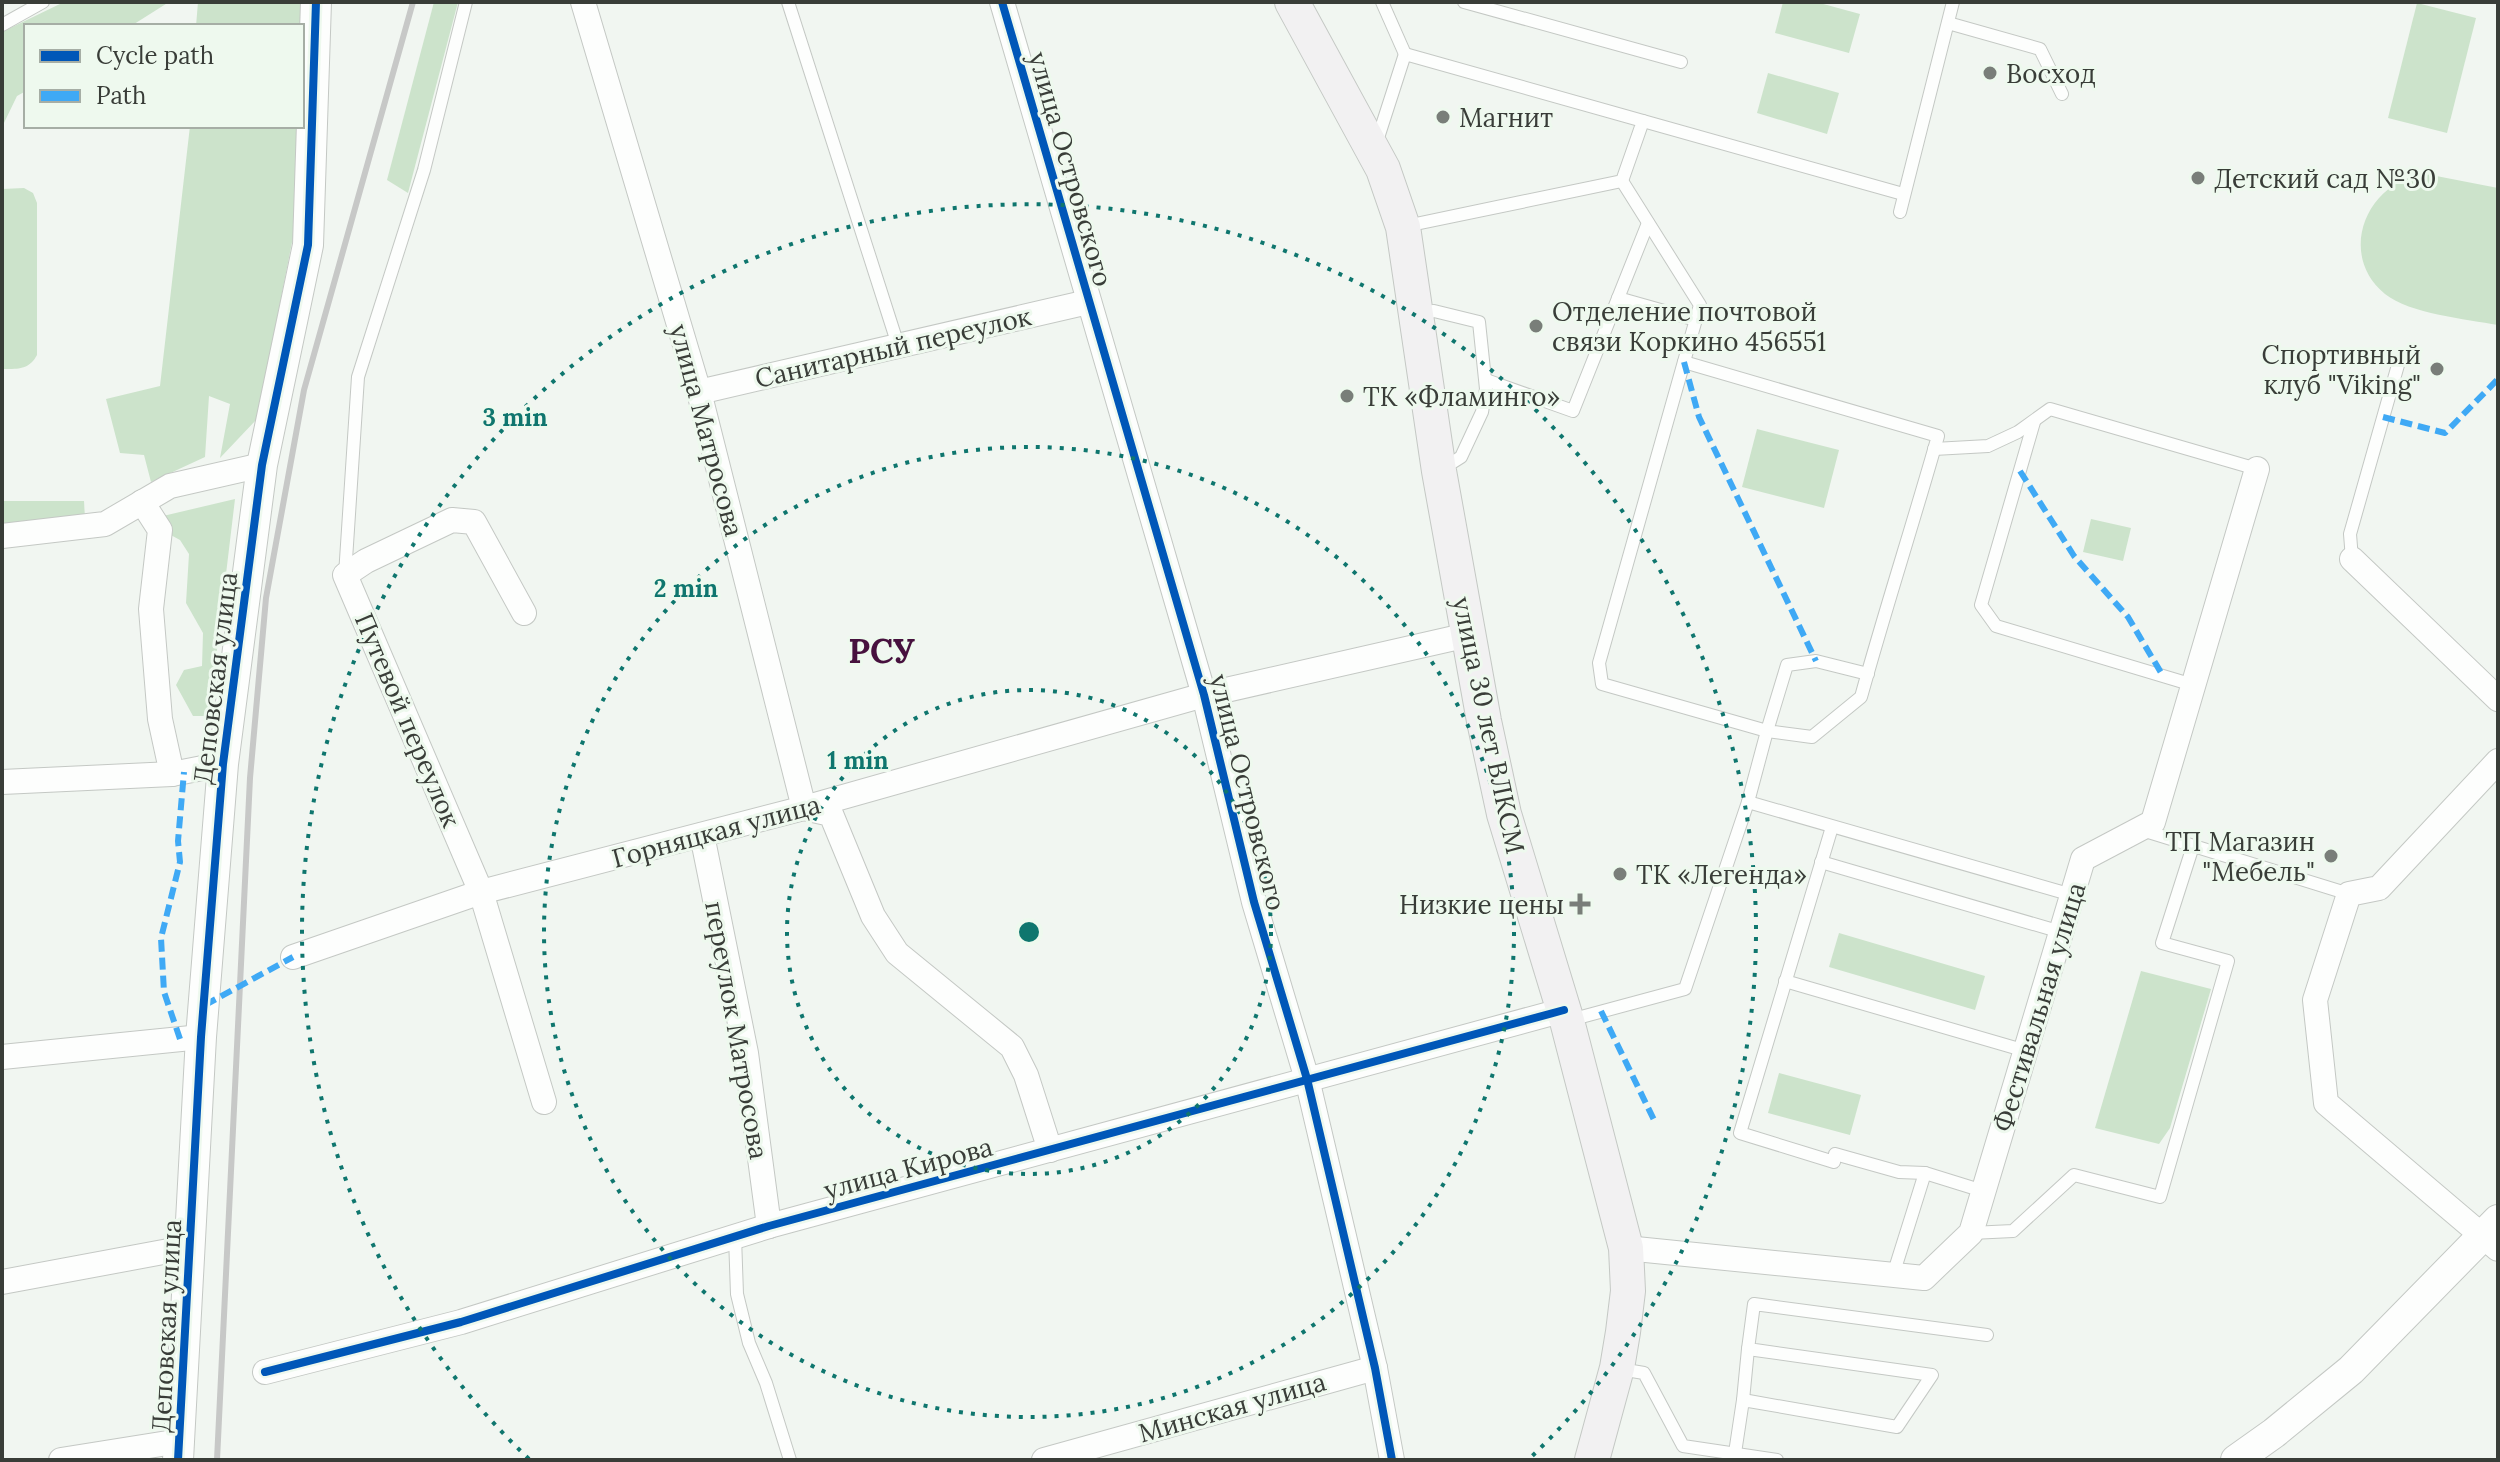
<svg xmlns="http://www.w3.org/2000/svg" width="2500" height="1462" viewBox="0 0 2500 1462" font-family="Lora,serif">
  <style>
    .green { fill: #cce3cb }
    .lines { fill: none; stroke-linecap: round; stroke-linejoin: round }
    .service-casing { stroke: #c4c8c4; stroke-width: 14 }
    .minor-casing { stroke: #c4c8c4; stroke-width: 26 }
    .tertiary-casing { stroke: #c4c8c4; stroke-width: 32 }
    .secondary-casing { stroke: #c4c8c4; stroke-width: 36 }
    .service { stroke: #fdfefd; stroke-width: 12 }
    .minor { stroke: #fdfefd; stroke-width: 24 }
    .tertiary { stroke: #fdfefd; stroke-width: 30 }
    .secondary { stroke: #f2f1f2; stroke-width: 34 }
    .rail { stroke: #c7c8c7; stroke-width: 6 }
    .quiet { stroke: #3fa9f5; stroke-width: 6; stroke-dasharray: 12 6; stroke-linecap: butt }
    .cycleway-casing { stroke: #eef9ee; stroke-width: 13 }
    .cycleway { stroke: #0057b8; stroke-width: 8 }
    .ring { fill: none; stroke: #0f766e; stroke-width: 4; stroke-dasharray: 4 8 }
    .poi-dot { fill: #797e79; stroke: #eef9ee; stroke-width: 3 }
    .labels { text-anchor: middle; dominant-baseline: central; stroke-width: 6; stroke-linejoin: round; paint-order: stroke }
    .poi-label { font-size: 26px; fill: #393d38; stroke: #eef9ee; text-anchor: start }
    .street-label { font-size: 26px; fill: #393d38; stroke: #eef9ee }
    .district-label { font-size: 34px; font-weight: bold; fill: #47113e; stroke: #eef9ee }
    .centre { fill: #0f766e; stroke: #eef9ee; stroke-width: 4 }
    .ring-label { font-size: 24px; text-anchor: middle; font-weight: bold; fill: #0f766e; stroke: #eef9ee; stroke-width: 6; stroke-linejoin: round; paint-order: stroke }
  </style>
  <rect width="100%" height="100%" fill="#f1f6f1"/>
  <g class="green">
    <polygon points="64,2 169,2 131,26 26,26 26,91 17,96 2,127 2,32"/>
    <polygon points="198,2 303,2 307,72 297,217 257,419 220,458 230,404 209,396 205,457 151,482 144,455 120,453 106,399 160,386 190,126 302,126 302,26 196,26"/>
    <polygon points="434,2 458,2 408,193 387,180"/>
    <polygon points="1783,2 1816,2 1860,14 1849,53 1775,33"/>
    <polygon points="2417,3 2476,18 2447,133 2388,118"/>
    <polygon points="1768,73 1839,93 1827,134 1757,113"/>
    <path d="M 2426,174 L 2498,188 L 2498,325 C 2466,319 2410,314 2385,294 C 2336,254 2367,180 2426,174 Z"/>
    <path d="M 24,188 L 33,193 L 37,203 L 37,355 C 29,370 18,369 2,369 L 2,189 Z"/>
    <polygon points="1757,429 1839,450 1824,508 1742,487"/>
    <polygon points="235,499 209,716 193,716 176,685 184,670 202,666 203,633 186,603 189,554 180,540 167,533 163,516"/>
    <polygon points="2,501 84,501 85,519 2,530"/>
    <polygon points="2091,519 2131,528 2123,561 2083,552"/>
    <polygon points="1839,933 1985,976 1975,1010 1829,967"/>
    <polygon points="2141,971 2211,989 2170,1128 2159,1144 2095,1128"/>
    <polygon points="1779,1073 1861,1095 1850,1135 1768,1113"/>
  </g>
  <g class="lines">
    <g class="service-casing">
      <g id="service">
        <polyline points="788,2 898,345"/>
        <polyline points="1382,2 1405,54"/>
        <polyline points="1464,2 1681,62"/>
        <polyline points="1948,23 2040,49 2062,94"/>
        <polyline points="2,25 43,2"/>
        <polyline points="1643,121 1903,194"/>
        <polyline points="1376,144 1405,54 1643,121 1622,181 1406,226"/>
        <polyline points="1622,181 1700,305 1599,663 1602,684 1767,731 1748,802"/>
        <polyline points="1900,212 1953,2"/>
        <polyline points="1618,298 1696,320"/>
        <polyline points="1419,314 1434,311 1479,322 1486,389 1482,412 1461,457 1442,469"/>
        <path d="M 1684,362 L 1938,436 C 1913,524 1885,610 1861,697 L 1812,737 L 1767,731 L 1787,665 L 1816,661 L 1868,674"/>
        <polyline points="1486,380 1573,411 1648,223"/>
        <polyline points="2034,422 1981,605 1996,626 2193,685"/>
        <polyline points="1934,449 1988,446 2018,432 2050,409 2257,469"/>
        <polyline points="2352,559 2350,534 2398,365"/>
        <polyline points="345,575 358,377 424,170 466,2"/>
        <polyline points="1832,827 1740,1133 1834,1162 1835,1154 1899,1172 1925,1173 1983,1191"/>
        <polyline points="2142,830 2349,894"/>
        <polyline points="1821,862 2061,932"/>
        <polyline points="1785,981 2026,1051"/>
        <polyline points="1570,1020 1685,989 1748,802 2072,895"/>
        <polyline points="1971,1233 2013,1231 2074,1175 2160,1197 2228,961 2162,943 2193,846"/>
        <polyline points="735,1237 737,1294 749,1343 766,1383 790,1460"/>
        <polyline points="1893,1275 1925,1173"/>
        <polyline points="1620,1369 1644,1373 1683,1446 1777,1460"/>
        <polyline points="1743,1400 1748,1349"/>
        <polyline points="1735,1453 1743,1400 1897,1427 1932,1375 1748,1349 1754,1304 1987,1335"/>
      </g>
    </g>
    <g class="minor-casing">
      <g id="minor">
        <polyline points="583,2 699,392 804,808 831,814 873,916 897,953 1012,1047 1026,1075 1050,1150"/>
        <polyline points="1002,2 1204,695 1254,902 1307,1079 1375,1368 1392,1460"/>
        <polyline points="699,392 1088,302"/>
        <polyline points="142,502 160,530 151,609 160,719 172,774"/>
        <polyline points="2,536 105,524 170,486 262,465"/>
        <polyline points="2352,559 2498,699"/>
        <polyline points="524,613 474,522 452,520 366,561 345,575 481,892 544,1102"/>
        <polyline points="2498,761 2379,888 2349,894 2315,1000 2326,1103 2498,1249"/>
        <polyline points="2,782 172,774 223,764"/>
        <polyline points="702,835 746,1053 769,1226"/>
        <polyline points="293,957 481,892 804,808 1204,695 1468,635"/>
        <polyline points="2,1057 201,1037"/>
        <polyline points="1626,1248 1924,1278 1971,1233 2083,859 2153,822 2257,469"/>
        <polyline points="2,1282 190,1247"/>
        <polyline points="265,1372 461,1322 769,1226 1564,1010"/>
        <polyline points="61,1460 180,1441"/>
        <polyline points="1044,1460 1375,1368"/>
      </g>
    </g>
    <g class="tertiary-casing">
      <g id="tertiary">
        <polyline points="178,1460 201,1037 223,764 262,465 308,245 316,2"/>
        <polyline points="2236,1460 2274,1433 2351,1370 2498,1220"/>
      </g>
    </g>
    <g class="secondary-casing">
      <polyline id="secondary" points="1292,2 1383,169 1403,227 1439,471 1484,721 1504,814 1567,1021 1626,1248 1628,1291 1623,1332 1617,1368 1592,1460"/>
    </g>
    <use href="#service" class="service"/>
    <use href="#minor" class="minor"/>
    <use href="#tertiary" class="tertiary"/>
    <use href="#secondary" class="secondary"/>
    <polyline class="rail" points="217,1460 250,778 266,598 304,390 413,2"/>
    <g class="quiet">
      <polyline points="1684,362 1699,417 1816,661"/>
      <polyline points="2383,417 2445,433 2498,379"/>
      <polyline points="2020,471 2074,556 2128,617 2163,676"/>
      <polyline points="205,1005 293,957"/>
      <polyline points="1601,1011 1655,1122"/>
      <polyline points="180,1039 164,992 161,938 180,862 178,841 184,772"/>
    </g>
    <g class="cycleway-casing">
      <g id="cycleway">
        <polyline points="1002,2 1204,695 1254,902 1307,1079 1375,1368 1392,1460"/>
        <polyline points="265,1372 461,1322 769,1226 1564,1010"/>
        <polyline points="178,1460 201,1037 223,764 262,465 308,245 316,2"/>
      </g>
    </g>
    <use href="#cycleway" class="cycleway"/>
  </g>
  <g class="ring">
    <circle cx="1029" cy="932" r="242"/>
    <circle cx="1029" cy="932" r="485"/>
    <path d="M529 1459A727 727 0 1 1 1529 1459"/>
  </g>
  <g class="poi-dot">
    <circle cx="1990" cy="73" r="8"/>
    <circle cx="1443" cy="117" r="8"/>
    <circle cx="2198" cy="178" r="8"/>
    <circle cx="1536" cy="326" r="8"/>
    <circle cx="2437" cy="369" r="8"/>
    <circle cx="1347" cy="396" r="8"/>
    <circle cx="2331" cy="856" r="8"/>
    <circle cx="1620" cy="874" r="8"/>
    <path d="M1576 892h8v8h8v8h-8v8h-8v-8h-8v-8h8z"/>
  </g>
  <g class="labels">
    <g class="poi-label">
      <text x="2006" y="73">Восход</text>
      <text x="1459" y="117">Магнит</text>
      <text x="2214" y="178">Детский сад №30</text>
      <text x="1552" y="311">Отделение почтовой<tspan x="1552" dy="30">связи Коркино 456551</tspan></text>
      <text x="2421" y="354" text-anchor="end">Спортивный<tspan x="2421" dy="30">клуб "Viking"</tspan></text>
      <text x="1363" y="396">ТК «Фламинго»</text>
      <text x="2315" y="841" text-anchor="end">ТП Магазин<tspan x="2315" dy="30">"Мебель"</tspan></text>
      <text x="1636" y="874">ТК «Легенда»</text>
      <text x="1564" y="904" text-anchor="end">Низкие цены</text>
    </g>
    <g class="street-label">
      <text transform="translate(1071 169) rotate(74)">улица Островского</text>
      <text transform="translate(893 347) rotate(-13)">Санитарный переулок</text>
      <text transform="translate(707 430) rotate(75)">улица Матросова</text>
      <text transform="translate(215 678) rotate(-83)">Деповская улица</text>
      <text transform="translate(408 720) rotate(67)">Путевой переулок</text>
      <text transform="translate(1489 725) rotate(78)">улица 30 лет ВЛКСМ</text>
      <text transform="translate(1248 792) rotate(76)">улица Островского</text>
      <text transform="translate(716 831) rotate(-15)">Горняцкая улица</text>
      <text transform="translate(2039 1007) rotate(-73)">Фестивальная улица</text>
      <text transform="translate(737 1030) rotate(80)">переулок Матросова</text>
      <text transform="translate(908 1168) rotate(-15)">улица Кирова</text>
      <text transform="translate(166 1326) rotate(-87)">Деповская улица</text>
      <text transform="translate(1232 1407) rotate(-16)">Минская улица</text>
    </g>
    <g class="district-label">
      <text x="882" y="650">РСУ</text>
    </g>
  </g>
  <circle cx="1029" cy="932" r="12" class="centre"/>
  <g class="ring-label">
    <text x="515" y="426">3 min</text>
    <text x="686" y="597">2 min</text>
    <text x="858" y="769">1 min</text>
  </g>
  <rect width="2500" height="1462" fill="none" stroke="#393d38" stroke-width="8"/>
  <rect x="24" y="24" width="280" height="104" fill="#eef9ee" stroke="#a6aea5" stroke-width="2"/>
  <rect x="40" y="50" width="40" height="12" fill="#0057b8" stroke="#a6aea5" stroke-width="2"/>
  <text x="96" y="64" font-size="24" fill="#393d38">Cycle path</text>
  <rect x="40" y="90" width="40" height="12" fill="#3fa9f5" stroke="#a6aea5" stroke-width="2"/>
  <text x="96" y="104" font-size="24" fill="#393d38">Path</text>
</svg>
